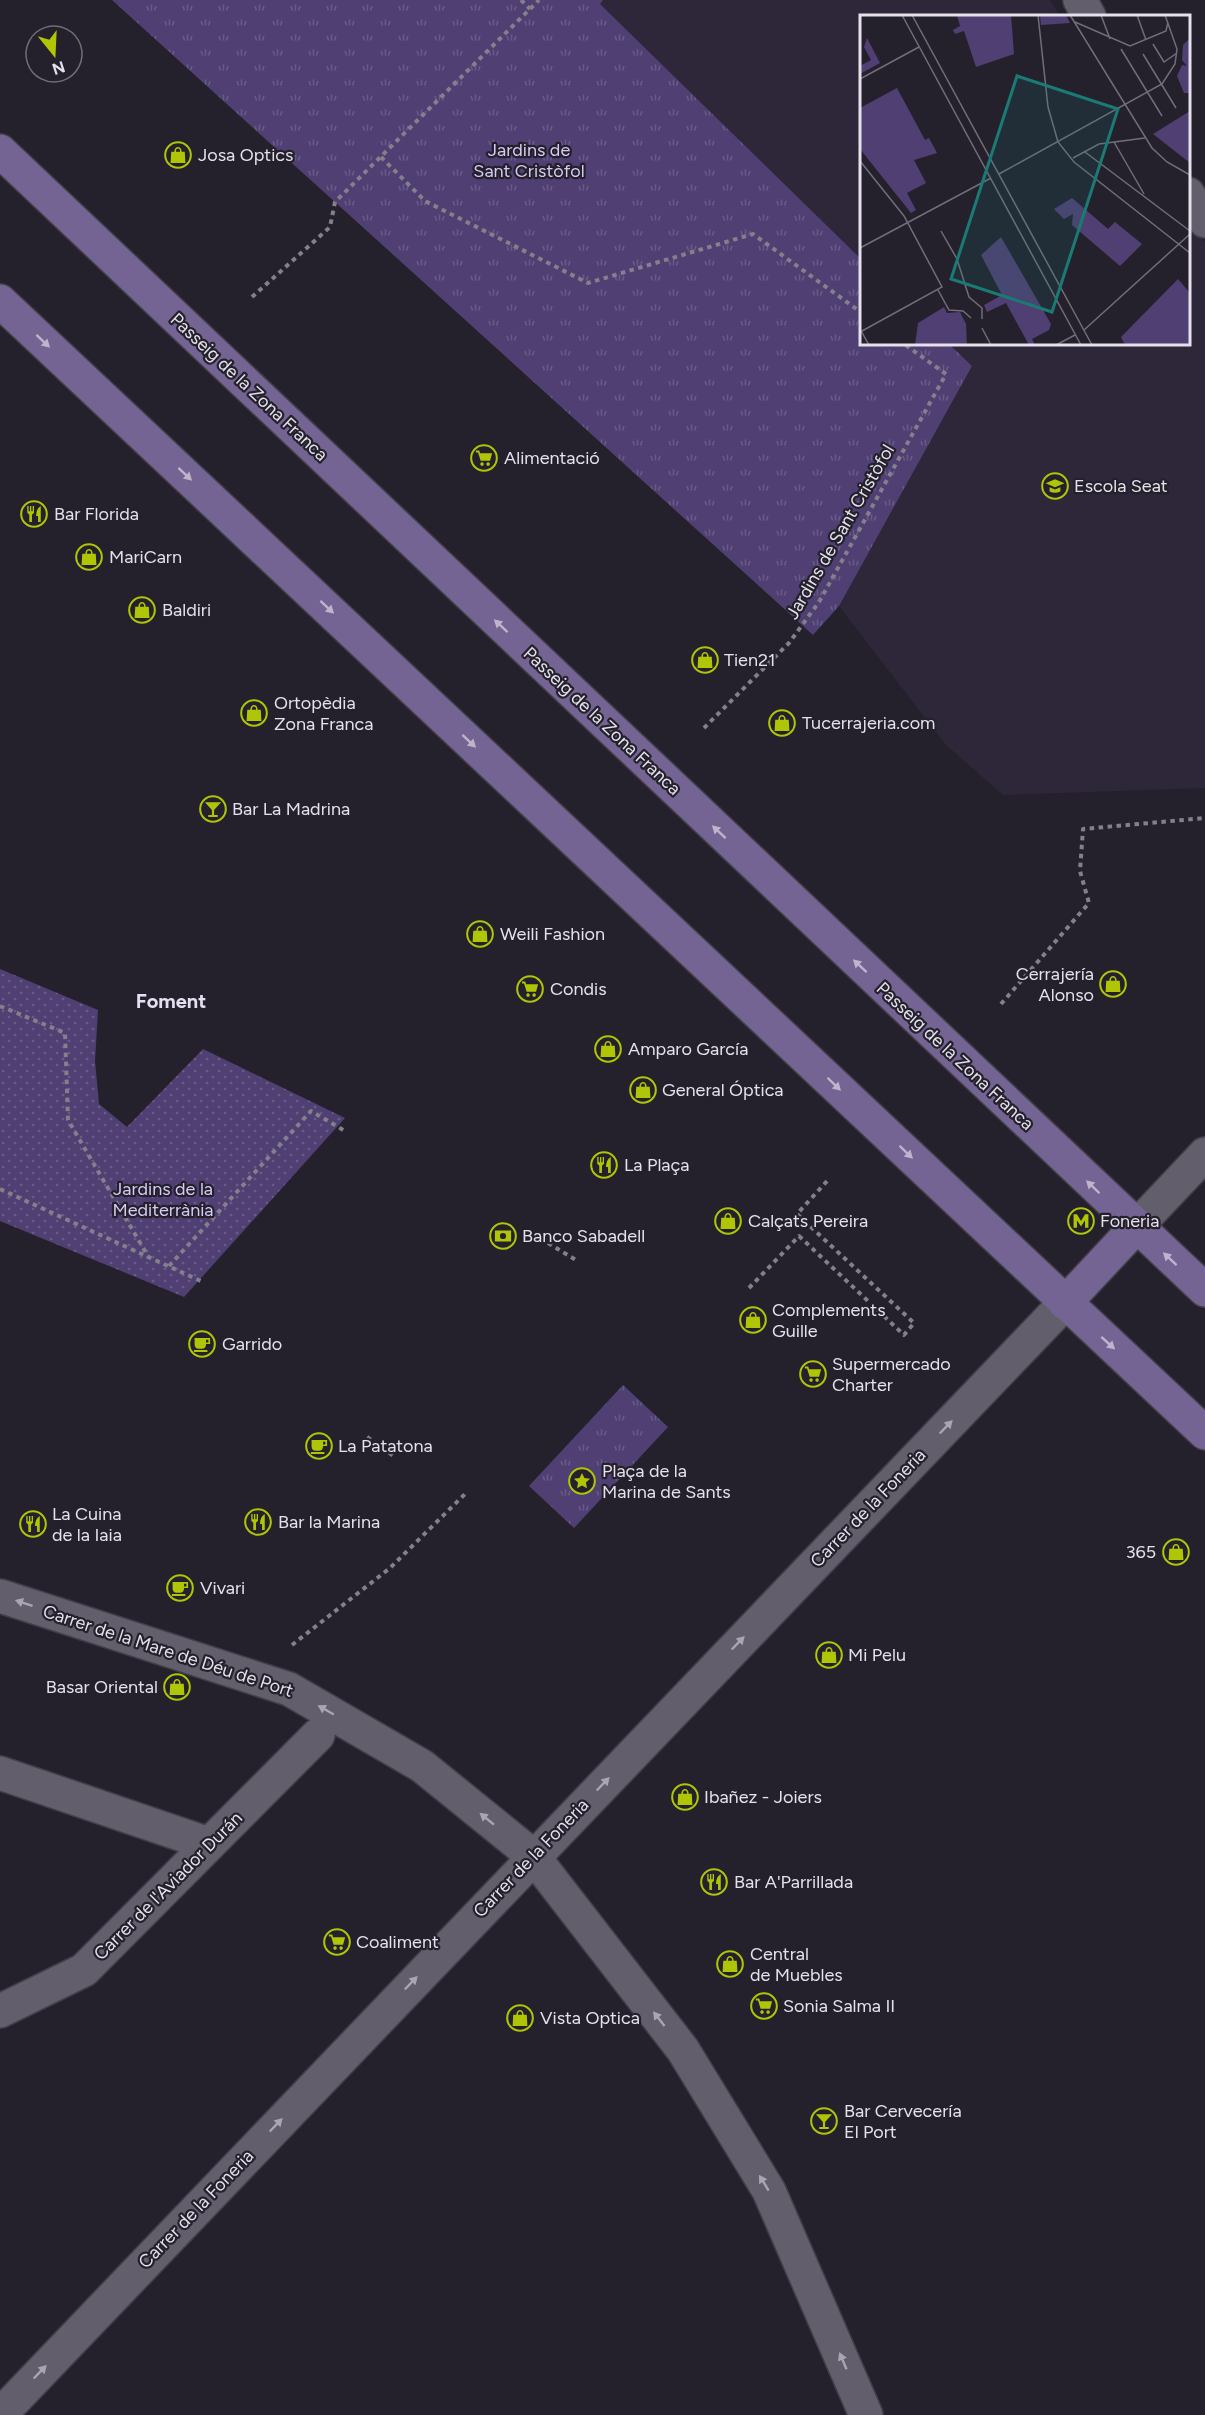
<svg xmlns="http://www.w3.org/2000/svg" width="1205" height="2415" viewBox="0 0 1205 2415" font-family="Figtree,sans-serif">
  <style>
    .built { fill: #2d2739 }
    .grass { fill: url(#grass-dots) }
    .park { fill: url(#park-tufts) }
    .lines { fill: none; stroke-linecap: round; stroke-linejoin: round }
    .street-casing { stroke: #413e48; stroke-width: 36 }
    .secondary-casing { stroke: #413e48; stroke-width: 36 }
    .path { stroke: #83808b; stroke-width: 4; stroke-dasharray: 4.5 4.5; stroke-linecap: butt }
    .street { stroke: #625e6c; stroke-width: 33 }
    .secondary { stroke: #746493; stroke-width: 33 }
    .oneway { fill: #bdb5cc }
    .oneway2 { fill: #aaa6b1 }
    .labels { text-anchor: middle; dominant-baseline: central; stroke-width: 4.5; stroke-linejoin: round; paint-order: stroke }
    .park-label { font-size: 18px; fill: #d6cbf3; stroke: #24212d }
    .poi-label { font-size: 18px; fill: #e4e1ea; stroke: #24212d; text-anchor: start }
    .street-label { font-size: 18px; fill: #e4e1ea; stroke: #24212d }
    .neighbourhood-label { font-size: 20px; font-weight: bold; fill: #e4e0f1; stroke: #24212d }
    .inset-road { fill: none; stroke: #716e79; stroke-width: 1.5 }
    .view { fill: #1a7b74; fill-opacity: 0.15; stroke: #1a7b74; stroke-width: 3 }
    .inset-edge { fill: none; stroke: #e4e1ea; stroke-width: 3 }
  </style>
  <defs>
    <pattern id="grass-dots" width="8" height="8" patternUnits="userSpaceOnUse" patternTransform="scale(1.5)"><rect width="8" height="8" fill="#503f73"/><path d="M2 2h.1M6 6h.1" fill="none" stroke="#695a87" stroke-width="1.8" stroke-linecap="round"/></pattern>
    <pattern id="park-tufts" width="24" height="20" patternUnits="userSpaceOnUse" patternTransform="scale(1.5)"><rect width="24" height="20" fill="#503f73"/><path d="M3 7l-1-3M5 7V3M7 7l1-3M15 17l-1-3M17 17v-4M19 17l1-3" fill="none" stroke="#695a87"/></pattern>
  </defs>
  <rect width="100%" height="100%" fill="#24212d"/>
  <g class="built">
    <polygon points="603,0 1050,0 1060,16 862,16 861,259 600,4"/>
    <polygon points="1189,226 1205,242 1205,788 1003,795 945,744 839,606 972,366 949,344 1188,344"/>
  </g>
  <polygon class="grass" points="0,969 98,1010 95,1061 99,1104 127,1127 203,1049 345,1118 184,1297 0,1221"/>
  <g class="park">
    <polygon points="112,0 603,0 600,4 861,259 862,344 949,344 972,366 839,606 813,635"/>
    <polygon points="623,1385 668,1427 574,1528 529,1486"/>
  </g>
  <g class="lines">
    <g class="street-casing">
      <g id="street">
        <polyline points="1080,0 1089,16"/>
        <polyline points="1188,194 1205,221"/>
        <polyline points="1136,1227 1205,1154"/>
        <polyline points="0,1596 289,1689 422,1766 533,1856 683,2050 769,2191 866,2415"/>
        <polyline points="0,1773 209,1844"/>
        <polyline points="0,2011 84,1970 318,1735"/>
        <polyline points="0,2415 1065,1303"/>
      </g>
    </g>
    <g class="secondary-casing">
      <g id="secondary">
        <polyline points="0,151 1205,1290"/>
        <polyline points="0,301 1205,1433"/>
        <polyline points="1065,1303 1136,1227"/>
      </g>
    </g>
    <g class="path">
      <polyline points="521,0 530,9"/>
      <polyline points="381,157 425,201 588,283 753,234 862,313"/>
      <polyline points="252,297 330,227 335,202 539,0"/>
      <polyline points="704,728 789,643 819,602 946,374 904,344"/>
      <polyline points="1001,1004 1089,903 1080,871 1083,829 1205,818"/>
      <polyline points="0,1006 65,1033 68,1120 149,1258"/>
      <polyline points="0,1189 203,1282"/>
      <polyline points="548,1243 576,1260"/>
      <polyline points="169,1266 311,1111 345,1131"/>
      <polyline points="749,1288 799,1236 904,1335 914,1323 797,1214 828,1180"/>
      <polyline points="367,1437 395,1457"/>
      <polyline points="292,1645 390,1568 467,1492"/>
    </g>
    <use href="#street" class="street"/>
    <use href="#secondary" class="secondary"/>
  </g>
  <defs><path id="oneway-solid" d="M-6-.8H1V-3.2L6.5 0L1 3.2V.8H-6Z" transform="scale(1.5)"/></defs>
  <g class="oneway">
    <use href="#oneway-solid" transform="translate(43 341) rotate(43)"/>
    <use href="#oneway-solid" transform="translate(185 474) rotate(43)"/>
    <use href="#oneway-solid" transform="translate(327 607) rotate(43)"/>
    <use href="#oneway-solid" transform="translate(501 626) rotate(-137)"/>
    <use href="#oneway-solid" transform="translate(469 741) rotate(43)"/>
    <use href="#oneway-solid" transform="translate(719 832) rotate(-137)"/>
    <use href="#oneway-solid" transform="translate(860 966) rotate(-137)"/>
    <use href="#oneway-solid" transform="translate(834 1084) rotate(44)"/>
    <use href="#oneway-solid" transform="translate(906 1152) rotate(44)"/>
    <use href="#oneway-solid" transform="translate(1093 1187) rotate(-136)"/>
    <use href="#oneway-solid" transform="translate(1170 1259) rotate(-137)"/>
    <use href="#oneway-solid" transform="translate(1108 1343) rotate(42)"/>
  </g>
  <g class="oneway2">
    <use href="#oneway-solid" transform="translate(946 1427) rotate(-46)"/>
    <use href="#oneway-solid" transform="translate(24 1603) rotate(-162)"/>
    <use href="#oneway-solid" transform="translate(738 1643) rotate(-46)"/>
    <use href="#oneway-solid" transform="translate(326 1710) rotate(-150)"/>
    <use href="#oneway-solid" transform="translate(603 1784) rotate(-46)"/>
    <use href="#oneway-solid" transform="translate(487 1819) rotate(-141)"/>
    <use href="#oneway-solid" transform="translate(411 1983) rotate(-46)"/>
    <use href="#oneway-solid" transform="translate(659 2019) rotate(-128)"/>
    <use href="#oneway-solid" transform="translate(276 2125) rotate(-46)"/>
    <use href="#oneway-solid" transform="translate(764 2183) rotate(-121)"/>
    <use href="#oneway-solid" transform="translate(843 2361) rotate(-113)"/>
    <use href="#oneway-solid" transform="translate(40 2372) rotate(-46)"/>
  </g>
  <defs>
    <g id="shop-ring" transform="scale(1.35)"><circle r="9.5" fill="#24212d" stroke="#afc505" stroke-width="1.5"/><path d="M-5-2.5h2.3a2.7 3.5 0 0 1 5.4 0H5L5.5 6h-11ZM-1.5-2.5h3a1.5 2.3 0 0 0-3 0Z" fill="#afc505"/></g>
    <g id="supermarket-ring" transform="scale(1.35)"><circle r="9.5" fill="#24212d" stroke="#afc505" stroke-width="1.5"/><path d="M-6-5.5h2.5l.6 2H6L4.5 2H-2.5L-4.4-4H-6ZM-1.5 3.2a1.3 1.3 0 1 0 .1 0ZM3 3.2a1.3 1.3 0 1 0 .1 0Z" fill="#afc505"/></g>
    <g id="school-ring" transform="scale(1.35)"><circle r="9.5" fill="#24212d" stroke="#afc505" stroke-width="1.5"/><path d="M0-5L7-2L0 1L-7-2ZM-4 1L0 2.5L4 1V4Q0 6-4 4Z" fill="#afc505"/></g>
    <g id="restaurant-ring" transform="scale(1.35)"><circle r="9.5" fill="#24212d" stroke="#afc505" stroke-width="1.5"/><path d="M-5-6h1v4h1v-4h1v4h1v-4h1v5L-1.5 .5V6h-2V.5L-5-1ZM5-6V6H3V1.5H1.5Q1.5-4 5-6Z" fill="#afc505"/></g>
    <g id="bar-ring" transform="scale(1.35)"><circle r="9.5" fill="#24212d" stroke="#afc505" stroke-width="1.5"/><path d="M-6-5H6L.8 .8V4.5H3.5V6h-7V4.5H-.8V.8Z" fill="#afc505"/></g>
    <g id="metro-ring" transform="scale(1.35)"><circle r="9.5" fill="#24212d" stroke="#afc505" stroke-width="1.5"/><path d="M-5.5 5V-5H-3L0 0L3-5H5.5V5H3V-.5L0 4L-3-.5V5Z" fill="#afc505"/></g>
    <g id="bank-ring" transform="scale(1.35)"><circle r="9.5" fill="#24212d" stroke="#afc505" stroke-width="1.5"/><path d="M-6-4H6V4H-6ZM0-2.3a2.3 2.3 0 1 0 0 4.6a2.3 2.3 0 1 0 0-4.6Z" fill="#afc505"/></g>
    <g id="cafe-ring" transform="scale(1.35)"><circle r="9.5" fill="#24212d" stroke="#afc505" stroke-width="1.5"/><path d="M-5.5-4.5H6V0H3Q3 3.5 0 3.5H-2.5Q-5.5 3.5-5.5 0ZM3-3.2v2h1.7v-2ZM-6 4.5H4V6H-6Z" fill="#afc505"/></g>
    <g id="sight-ring" transform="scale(1.35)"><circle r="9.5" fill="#24212d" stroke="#afc505" stroke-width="1.5"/><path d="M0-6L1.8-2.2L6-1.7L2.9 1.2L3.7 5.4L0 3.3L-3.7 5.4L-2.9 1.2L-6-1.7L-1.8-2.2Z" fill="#afc505"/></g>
  </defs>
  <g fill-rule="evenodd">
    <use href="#shop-ring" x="178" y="155"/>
    <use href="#supermarket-ring" x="484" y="458"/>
    <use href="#school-ring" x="1055" y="486"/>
    <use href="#restaurant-ring" x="34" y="514"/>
    <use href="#shop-ring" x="89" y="557"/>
    <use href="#shop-ring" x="142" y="610"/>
    <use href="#shop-ring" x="705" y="660"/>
    <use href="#shop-ring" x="254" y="713"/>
    <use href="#shop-ring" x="782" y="723"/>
    <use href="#bar-ring" x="213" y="809"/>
    <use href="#shop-ring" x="480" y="934"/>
    <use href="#shop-ring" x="1113" y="984"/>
    <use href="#supermarket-ring" x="530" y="989"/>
    <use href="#shop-ring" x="608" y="1049"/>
    <use href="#shop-ring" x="643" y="1090"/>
    <use href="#restaurant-ring" x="604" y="1165"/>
    <use href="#shop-ring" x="728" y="1221"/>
    <use href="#metro-ring" x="1081" y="1221"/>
    <use href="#bank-ring" x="503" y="1236"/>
    <use href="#shop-ring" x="753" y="1320"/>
    <use href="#cafe-ring" x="202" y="1344"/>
    <use href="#supermarket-ring" x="813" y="1374"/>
    <use href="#cafe-ring" x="319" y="1446"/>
    <use href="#sight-ring" x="582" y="1481"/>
    <use href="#restaurant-ring" x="258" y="1522"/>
    <use href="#restaurant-ring" x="33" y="1524"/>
    <use href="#shop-ring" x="1176" y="1552"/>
    <use href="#cafe-ring" x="180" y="1588"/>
    <use href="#shop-ring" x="829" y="1655"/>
    <use href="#shop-ring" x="177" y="1687"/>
    <use href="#shop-ring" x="685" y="1797"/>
    <use href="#restaurant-ring" x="714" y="1882"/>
    <use href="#supermarket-ring" x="337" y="1942"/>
    <use href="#shop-ring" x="730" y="1964"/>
    <use href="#supermarket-ring" x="764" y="2006"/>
    <use href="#shop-ring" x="520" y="2018"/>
    <use href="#bar-ring" x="824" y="2121"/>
  </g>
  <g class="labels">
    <g class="park-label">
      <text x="529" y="150">Jardins de<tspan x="529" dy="21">Sant Cristòfol</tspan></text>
      <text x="163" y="1189">Jardins de la<tspan x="163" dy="21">Mediterrània</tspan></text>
    </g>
    <g class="poi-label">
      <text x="198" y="155">Josa Optics</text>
      <text x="504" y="458">Alimentació</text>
      <text x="1074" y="486">Escola Seat</text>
      <text x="54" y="514">Bar Florida</text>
      <text x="109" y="557">MariCarn</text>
      <text x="162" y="610">Baldiri</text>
      <text x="724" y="660">Tien21</text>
      <text x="274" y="703">Ortopèdia<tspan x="274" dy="21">Zona Franca</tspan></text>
      <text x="802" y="723">Tucerrajeria.com</text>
      <text x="232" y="809">Bar La Madrina</text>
      <text x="500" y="934">Weili Fashion</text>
      <text x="1094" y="974" text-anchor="end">Cerrajería<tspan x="1094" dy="21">Alonso</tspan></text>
      <text x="550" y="989">Condis</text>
      <text x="628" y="1049">Amparo García</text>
      <text x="662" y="1090">General Óptica</text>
      <text x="624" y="1165">La Plaça</text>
      <text x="748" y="1221">Calçats Pereira</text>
      <text x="1100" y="1221">Foneria</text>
      <text x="522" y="1236">Banco Sabadell</text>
      <text x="772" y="1310">Complements<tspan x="772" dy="21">Guille</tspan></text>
      <text x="222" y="1344">Garrido</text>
      <text x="832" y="1364">Supermercado<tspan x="832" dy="21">Charter</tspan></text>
      <text x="338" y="1446">La Patatona</text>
      <text x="602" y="1471">Plaça de la<tspan x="602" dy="21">Marina de Sants</tspan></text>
      <text x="52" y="1514">La Cuina<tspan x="52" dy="21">de la Iaia</tspan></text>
      <text x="278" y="1522">Bar la Marina</text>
      <text x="1156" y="1552" text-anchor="end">365</text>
      <text x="200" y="1588">Vivari</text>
      <text x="848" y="1655">Mi Pelu</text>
      <text x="158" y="1687" text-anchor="end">Basar Oriental</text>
      <text x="704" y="1797">Ibañez - Joiers</text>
      <text x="734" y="1882">Bar A'Parrillada</text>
      <text x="356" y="1942">Coaliment</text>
      <text x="750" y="1954">Central<tspan x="750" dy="21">de Muebles</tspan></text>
      <text x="783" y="2006">Sonia Salma II</text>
      <text x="540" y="2018">Vista Optica</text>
      <text x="844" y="2111">Bar Cervecería<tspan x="844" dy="21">El Port</tspan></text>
    </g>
    <g class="street-label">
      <text transform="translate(249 387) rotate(43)">Passeig de la Zona Franca</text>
      <text transform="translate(840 532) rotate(-60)">Jardins de Sant Cristòfol</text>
      <text transform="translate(602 721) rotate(43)">Passeig de la Zona Franca</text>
      <text transform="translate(955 1056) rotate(43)">Passeig de la Zona Franca</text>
      <text transform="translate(868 1508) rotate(-46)">Carrer de la Foneria</text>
      <text transform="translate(168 1651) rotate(18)">Carrer de la Mare de Déu de Port</text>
      <text transform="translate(531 1858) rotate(-46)">Carrer de la Foneria</text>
      <text transform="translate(168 1886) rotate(-45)">Carrer de l'Aviador Durán</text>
      <text transform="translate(196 2209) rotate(-46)">Carrer de la Foneria</text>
    </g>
    <g class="neighbourhood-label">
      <text x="171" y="1001">Foment</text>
    </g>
  </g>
  <g transform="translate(860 15)">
    <rect width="330" height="330" fill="#24212d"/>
    <path d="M 7,23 L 20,48 L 0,59 L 0,51 L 11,45 L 4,32 ZM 330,96 L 329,100 L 330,148 L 293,119 ZM 212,183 L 248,214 L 255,207 L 282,229 L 260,251 L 212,210 L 213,199 L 204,204 L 194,194 ZM 318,264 L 330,278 L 330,330 L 265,330 L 261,322 Z" fill="#503f73"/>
    <path d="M 97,0 L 151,0 L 154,39 L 116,52 L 104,16 L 95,19 L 93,15 L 100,11 ZM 180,0 L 206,0 L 210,8 L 181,10 ZM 37,73 L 65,125 L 69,123 L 77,138 L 54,145 L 66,168 L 47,178 L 56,195 L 51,198 L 0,134 L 0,93 ZM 141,222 L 191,309 L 189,315 L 172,324 L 175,330 L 169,330 L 146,288 L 127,297 L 124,290 L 142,280 L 121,240 ZM 84,292 L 87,298 L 100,297 L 106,309 L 107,330 L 55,330 L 58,308 Z" fill="#503f73"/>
    <path d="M 330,23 L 330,78 L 324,78 L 317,61 L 322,50 L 327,51 L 322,45 L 323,30 ZM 312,305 L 318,311 L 296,330 L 290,323 Z" fill="#503f73"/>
    <path class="inset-road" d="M 42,0 L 221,330M 52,0 L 232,330M 178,0 L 188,92 L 198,127 L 214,147 L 330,238M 210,0 L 292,133 L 307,147 L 330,160M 241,0 L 250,24M 277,0 L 286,25M 215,7 L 270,31 L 306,16 L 308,7M 293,29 L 304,47 L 317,38M 261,34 L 302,101M 283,39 L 316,93M 0,64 L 59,32M 254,127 L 284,179M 225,137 L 330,216M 213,143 L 239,129 L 285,123M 0,146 L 44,201 L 82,272 L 2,316M 139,159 L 302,69 L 315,49 L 317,34 L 305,0M 81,216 L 97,244 L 109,282 L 122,293 L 122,304M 0,233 L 131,163M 78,275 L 89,295 L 103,296 L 111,303M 122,313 L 131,330M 0,314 L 9,330M 224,315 L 330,219M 196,330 L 215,320"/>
    <path class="view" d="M 157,61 L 258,94 L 192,297 L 91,264 Z"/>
    <rect width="330" height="330" class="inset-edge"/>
  </g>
  <g transform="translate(54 54) rotate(162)"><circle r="28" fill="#24212d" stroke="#716e79" stroke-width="1.5"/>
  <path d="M0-4.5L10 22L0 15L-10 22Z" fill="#afc505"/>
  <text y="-9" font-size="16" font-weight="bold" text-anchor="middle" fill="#e4e1ea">N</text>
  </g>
</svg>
